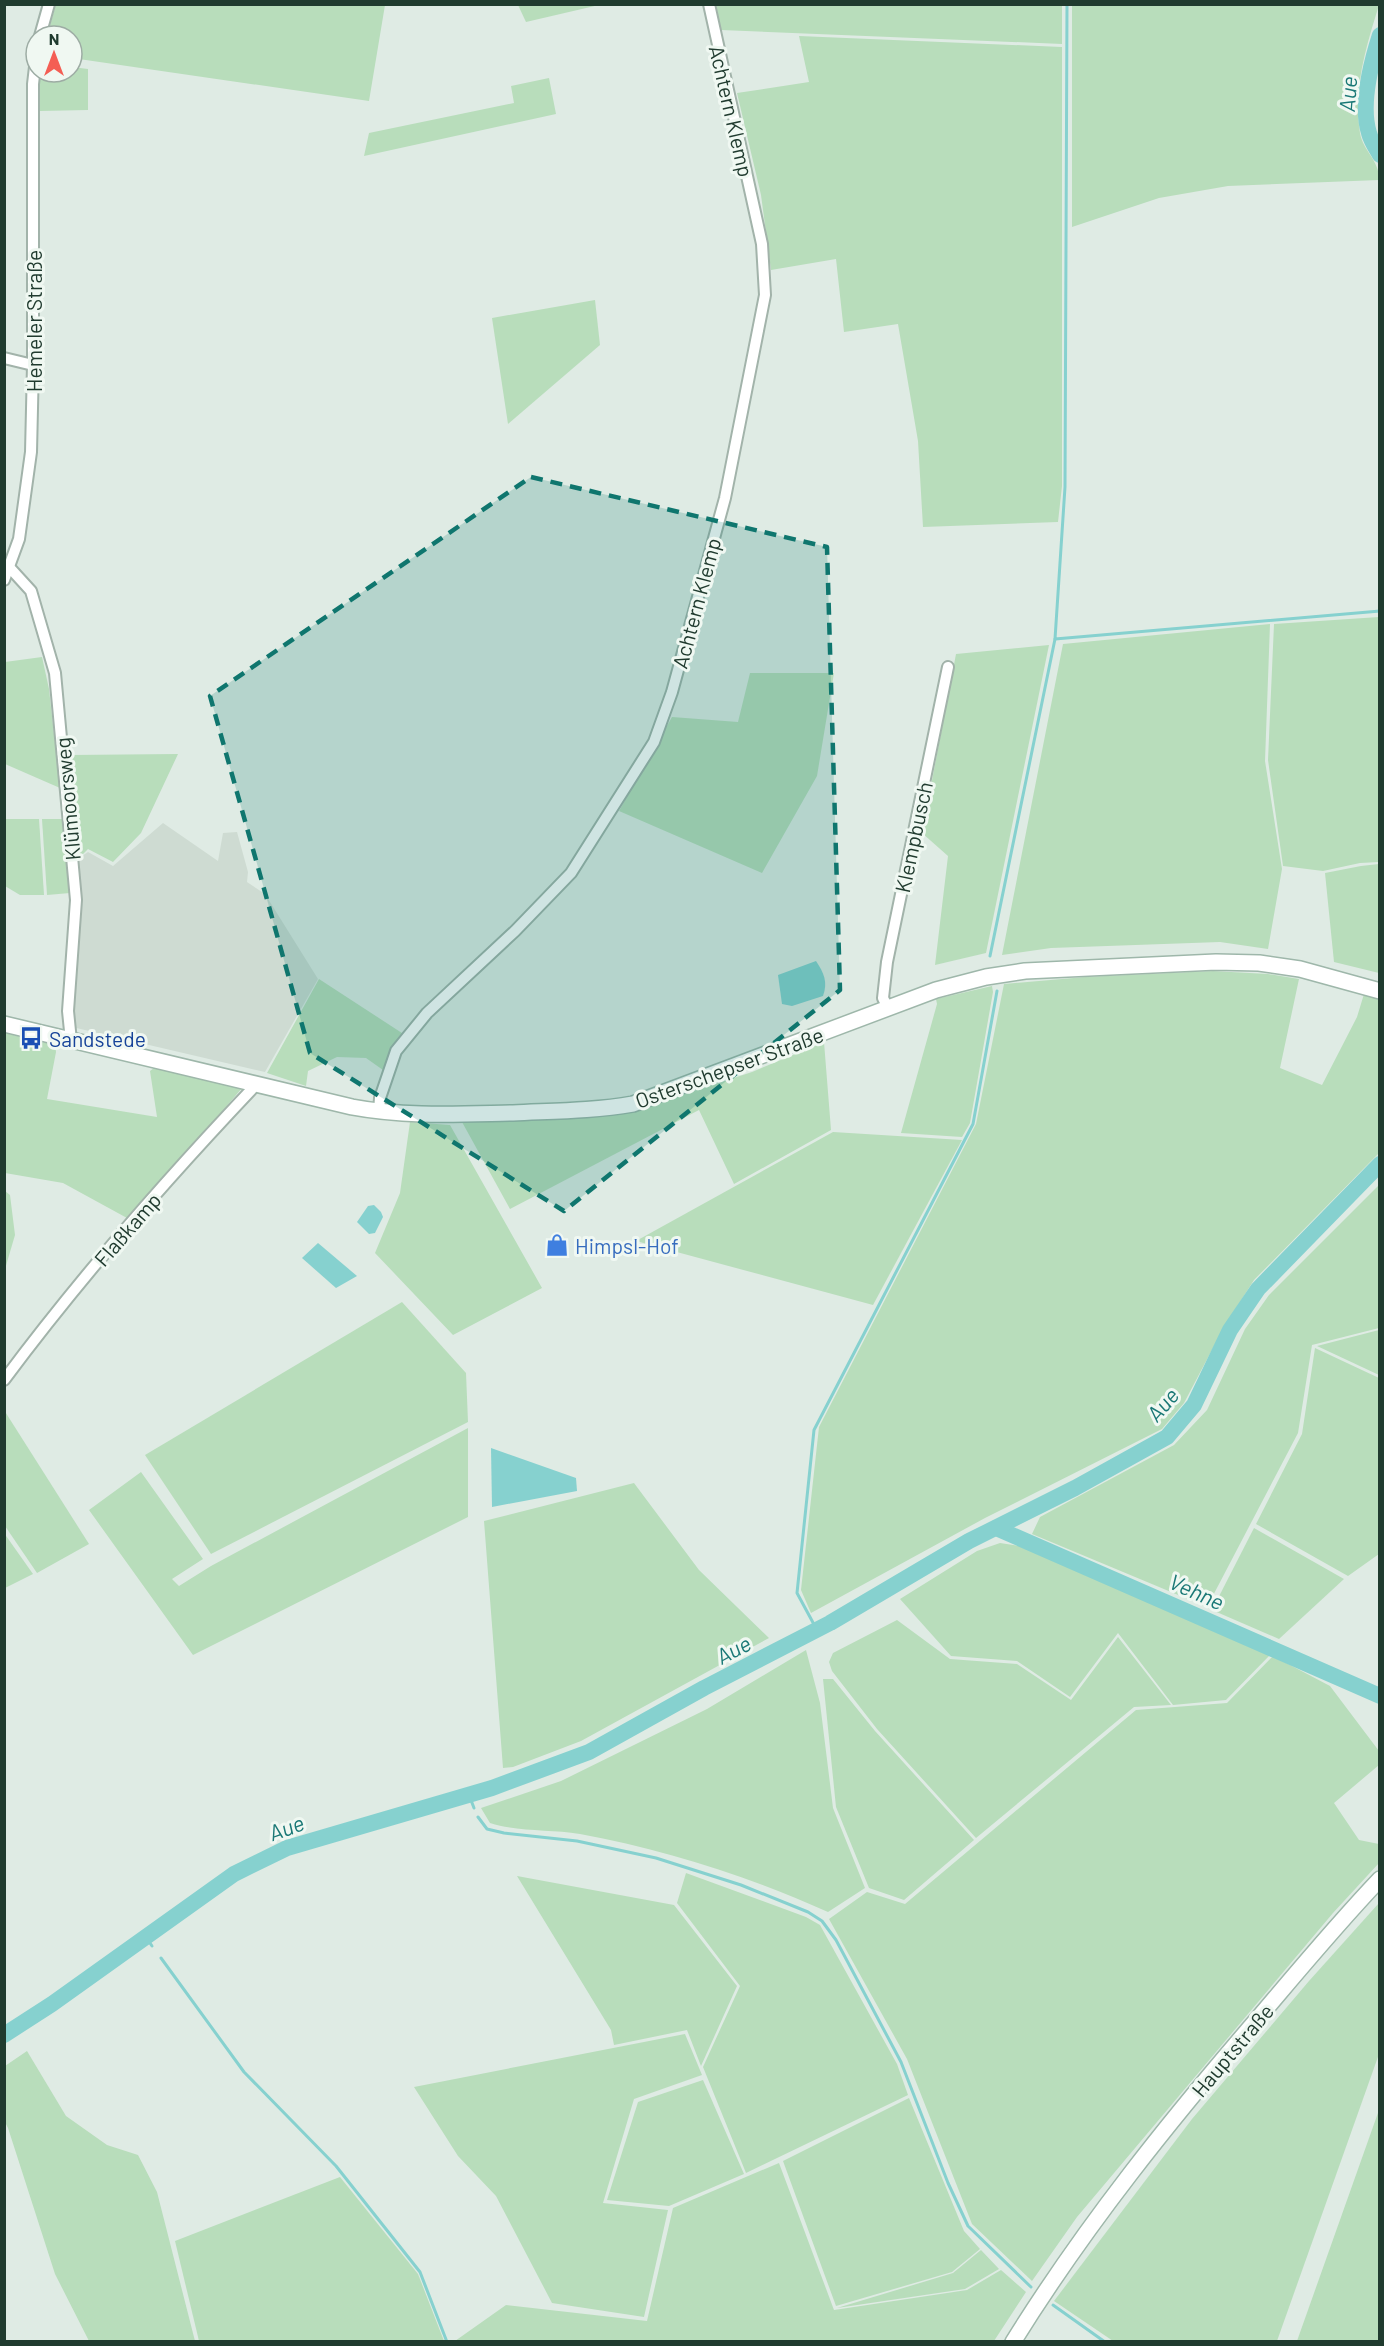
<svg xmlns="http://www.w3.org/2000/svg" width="1384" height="2346" viewBox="0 0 1384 2346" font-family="Barlow,sans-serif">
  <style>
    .built { fill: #cedbd2 }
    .green { fill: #b8ddbb }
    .water { fill: #86d1cf }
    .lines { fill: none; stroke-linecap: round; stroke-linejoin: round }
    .stream { stroke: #86d1cf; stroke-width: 3 }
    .river { stroke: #86d1cf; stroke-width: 16 }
    .street-casing { stroke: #a2b3aa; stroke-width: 14 }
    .secondary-casing { stroke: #9eb7aa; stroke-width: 18 }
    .street { stroke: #fff; stroke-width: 10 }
    .secondary { stroke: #fff; stroke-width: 15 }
    .marked { fill: #0f766e; fill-opacity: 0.2; stroke: #0f766e; stroke-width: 4.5; stroke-dasharray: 12 8; stroke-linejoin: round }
    .labels { text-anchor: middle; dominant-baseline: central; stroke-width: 6; stroke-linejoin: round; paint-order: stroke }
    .street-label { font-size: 21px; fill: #203b2f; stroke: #f0f8f2 }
    .transit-label { font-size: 21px; fill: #164399; stroke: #f0f8f2; text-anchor: start }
    .shop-label { font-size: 21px; fill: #366cbe; stroke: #f0f8f2; text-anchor: start }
    .water-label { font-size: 22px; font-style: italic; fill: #1a7876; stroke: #f0f8f2 }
  </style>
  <rect width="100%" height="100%" fill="#dfebe4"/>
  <polygon class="built" points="163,823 218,861 223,833 237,832 248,872 247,882 265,894 318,979 265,1072 72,1027 78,936 79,858 88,852 113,866"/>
  <g class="green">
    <polygon points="56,4 385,4 385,5 369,101 72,58 72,36 47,36"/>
    <polygon points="518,5 599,5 526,22"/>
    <polygon points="716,5 1062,5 1062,44 721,30"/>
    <path d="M 1072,5 L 1379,5 C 1366,47 1353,88 1360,133 C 1363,151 1380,161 1379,180 L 1228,186 L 1159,198 L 1072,227 Z"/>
    <polygon points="799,36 1062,47 1062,486 1058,522 923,527 918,441 898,324 844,332 836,259 771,270 761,195 737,93 809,82"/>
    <polygon points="72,67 88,69 88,110 40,111 40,72 72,72"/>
    <polygon points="549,78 556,114 364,156 369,133 514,103 511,86"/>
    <polygon points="595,300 600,345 508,424 492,318"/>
    <polygon points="1379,617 1379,862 1360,863 1323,871 1283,866 1268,760 1274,624"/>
    <polygon points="1270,624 1265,761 1282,869 1268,949 1220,942 1051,948 1002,955 1063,644"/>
    <polygon points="1049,645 986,953 935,965 948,856 922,833 956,654"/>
    <polygon points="42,657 49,689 60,788 5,764 5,662"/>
    <polygon points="750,673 834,673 817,776 762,873 619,811 672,717 738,722"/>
    <polygon points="178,754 141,833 113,862 88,849 79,858 70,755"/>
    <polygon points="5,819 39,819 44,895 20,895 5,886"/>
    <polygon points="42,819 63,819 70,893 47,895"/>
    <polygon points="1379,864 1380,864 1379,973 1334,962 1325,873 1361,866"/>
    <polygon points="1213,971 1268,974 1299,979 1280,1068 1322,1085 1357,1017 1364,994 1379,1000 1379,1153 1254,1280 1224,1327 1184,1403 1162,1429 985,1518 811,1613 801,1590 819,1427 976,1124 1004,984 1085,977"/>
    <polygon points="319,979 405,1035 393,1050 383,1070 366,1058 337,1057 308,1071 306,1086 267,1073"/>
    <polygon points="992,986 993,992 970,1123 962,1137 901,1133 937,1004 936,999"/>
    <polygon points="5,1033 55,1045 56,1052 47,1099 157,1117 150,1071 154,1068 242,1088 168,1175 127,1218 63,1183 5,1173"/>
    <polygon points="824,1042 831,1130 734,1184 699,1110 510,1209 462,1122 583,1117 651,1105 752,1072"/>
    <polygon points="410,1122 450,1125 542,1288 453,1335 375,1253 400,1193"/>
    <polygon points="833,1132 962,1140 873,1305 636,1241"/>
    <polygon points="1379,1185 1379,1328 1312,1345 1298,1433 1207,1607 1032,1534 1040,1517 1174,1445 1207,1410 1245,1329 1269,1295"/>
    <polygon points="5,1191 10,1195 15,1235 5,1269"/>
    <polygon points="402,1302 466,1373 468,1422 211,1554 145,1455"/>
    <polygon points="1379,1330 1379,1375 1317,1346"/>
    <polygon points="1315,1348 1379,1378 1379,1554 1348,1576 1256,1524 1302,1434"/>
    <polygon points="4,1410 89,1544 37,1573 5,1526"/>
    <polygon points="468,1428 468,1517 193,1655 89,1510 141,1472 203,1559 172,1579 179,1586 211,1566"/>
    <polygon points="634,1483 699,1570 769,1638 581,1741 513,1767 503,1768 484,1521"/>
    <polygon points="1254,1528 1344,1579 1279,1639 1212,1610"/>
    <polygon points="4,1533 33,1574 5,1588 4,1588"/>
    <polygon points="1000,1543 1026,1547 1270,1655 1226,1700 1173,1705 1118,1633 1070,1697 1017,1661 951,1656 900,1599 977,1551"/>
    <polygon points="897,1620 950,1659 1017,1664 1071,1700 1118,1637 1171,1705 1134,1707 976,1838 877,1729 832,1671 829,1662 833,1653"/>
    <path d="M 806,1650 L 820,1703 L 833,1808 L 865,1888 L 828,1912 C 751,1877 663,1849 580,1834 C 550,1829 519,1832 490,1823 L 481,1808 L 561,1781 L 707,1709 Z"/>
    <polygon points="1273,1656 1330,1686 1379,1751 1379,1765 1334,1803 1359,1840 1379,1844 1379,1863 1333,1913 1077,2217 1032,2281 972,2224 907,2059 829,1919 867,1892 905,1904 1136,1710 1227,1703"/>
    <polygon points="823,1679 833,1679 875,1731 974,1840 904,1900 869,1888 836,1807"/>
    <polygon points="686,1873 806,1917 820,1925 897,2064 908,2095 746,2173 703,2067 740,1986 677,1903"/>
    <polygon points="517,1876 674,1905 737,1986 701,2066 687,2030 614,2045 611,2030"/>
    <polygon points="1379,1903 1379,2054 1277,2341 1113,2341 1054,2301 1192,2119 1309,1981"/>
    <polygon points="685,2034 702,2075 634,2099 603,2203 668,2210 644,2317 552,2303 496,2196 458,2156 414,2087"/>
    <polygon points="27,2051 66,2116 107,2145 138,2155 157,2192 195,2341 89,2341 55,2274 8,2128 5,2122 5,2066"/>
    <polygon points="703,2080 744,2174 669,2206 607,2200 638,2102"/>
    <polygon points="909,2098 964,2231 980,2249 952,2272 836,2306 783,2161"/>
    <polygon points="1379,2110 1379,2341 1297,2341"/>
    <polygon points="779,2163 834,2310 967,2290 1001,2270 1026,2292 994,2341 455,2341 506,2305 647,2321 673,2208"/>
    <polygon points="340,2177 418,2274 444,2341 199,2341 175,2241"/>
    <polygon points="981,2250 999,2269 965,2289 837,2308 953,2273"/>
  </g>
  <g class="water">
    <path d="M 816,961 C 824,973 828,982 823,996 L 792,1006 L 782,1004 L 778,975 Z"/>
    <polygon points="374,1205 381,1212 383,1217 375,1233 369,1234 357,1222 368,1206"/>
    <polygon points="318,1243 357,1276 336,1288 302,1258"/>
    <polygon points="491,1448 576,1478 577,1491 492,1507"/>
  </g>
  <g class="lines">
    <g class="stream">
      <polyline points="1067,4 1065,487 1055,639 1380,611"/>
      <polyline points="990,956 1055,639"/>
      <polyline points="817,1630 797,1593 814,1430 973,1124 997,991"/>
      <polyline points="469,1795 474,1808"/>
      <polyline points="478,1817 487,1829 504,1833 577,1841 656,1858 741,1885 808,1912 822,1921 836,1940 901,2062 948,2183 968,2226 1031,2287"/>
      <polyline points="146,1937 152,1946"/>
      <polyline points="161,1958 244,2072 336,2166 420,2272 447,2342"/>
      <polyline points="1053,2305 1105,2342"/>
    </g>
    <g class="river">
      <path d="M 1380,35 C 1371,63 1360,104 1369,133 C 1371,141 1376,148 1380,155"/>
      <polyline points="996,1528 1380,1696"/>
      <polyline points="4,2035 52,2004 234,1874 287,1848 492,1788 589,1752 704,1688 830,1623 969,1541 1075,1488 1167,1437 1194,1405 1230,1330 1258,1289 1380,1164"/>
    </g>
    <g class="street-casing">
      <g id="street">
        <polyline points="40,36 49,4"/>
        <polyline points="4,358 33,365"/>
        <polyline points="10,568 31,591 55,673 76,900 68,1011 71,1041"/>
        <polyline points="4,580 19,539 31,452 33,365 33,84 36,58"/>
        <polyline points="888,1008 883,998 887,962 948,667"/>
        <polyline points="379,1111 380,1098 396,1051 427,1013 515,931 571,873 654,742 672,692 725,498 765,295 762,244 709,4"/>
        <path d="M 4,1380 C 80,1278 165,1181 252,1089 L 254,1083"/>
      </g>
    </g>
    <g class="secondary-casing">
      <g id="secondary">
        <path d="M 4,1024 L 352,1107 C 405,1117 459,1114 513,1113 C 553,1111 593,1111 633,1104 L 936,990 L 986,977 L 1025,971 L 1216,962 L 1259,963 L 1300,969 L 1380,991"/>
        <path d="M 1013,2342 C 1085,2226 1171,2119 1260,2016 C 1299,1970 1338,1923 1380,1879"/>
      </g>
    </g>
    <use href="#street" class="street"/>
    <use href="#secondary" class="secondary"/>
  </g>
  <path class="marked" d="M 531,477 L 827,547 L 840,990 L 564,1211 L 310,1053 L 210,696 Z"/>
  <defs>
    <g id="bus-bare" transform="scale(1.8)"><path d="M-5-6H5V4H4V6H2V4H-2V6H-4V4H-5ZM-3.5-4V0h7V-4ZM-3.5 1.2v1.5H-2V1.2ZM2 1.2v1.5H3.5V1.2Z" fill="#1a4fb4" stroke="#f0f8f2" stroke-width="2.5" paint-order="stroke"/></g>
    <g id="shop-bare" transform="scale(1.8)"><path d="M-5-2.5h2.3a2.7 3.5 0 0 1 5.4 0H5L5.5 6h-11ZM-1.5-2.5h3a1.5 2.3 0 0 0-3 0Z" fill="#3f7fe0" stroke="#f0f8f2" stroke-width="2.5" paint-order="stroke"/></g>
  </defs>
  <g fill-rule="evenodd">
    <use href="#bus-bare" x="31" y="1038"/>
    <use href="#shop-bare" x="557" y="1245"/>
  </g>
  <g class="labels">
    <g class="street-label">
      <text transform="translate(732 111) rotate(77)">Achtern Klemp</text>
      <text transform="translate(33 321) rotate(-90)">Hemeler Straße</text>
      <text transform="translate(696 603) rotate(-75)">Achtern Klemp</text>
      <text transform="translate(67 799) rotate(-95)">Klümoorsweg</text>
      <text transform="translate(913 837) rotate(-78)">Klempbusch</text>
      <text transform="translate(729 1067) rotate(-20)">Osterschepser Straße</text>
      <text transform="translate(127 1229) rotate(-49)">Flaßkamp</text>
      <text transform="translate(1232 2050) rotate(-50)">Hauptstraße</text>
    </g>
    <g class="transit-label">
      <text x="49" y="1038">Sandstede</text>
    </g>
    <g class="shop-label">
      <text x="575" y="1245">Himpsl-Hof</text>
    </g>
    <g class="water-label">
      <text transform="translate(1347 94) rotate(-86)">Aue</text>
      <text transform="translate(1162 1404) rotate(-49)">Aue</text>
      <text transform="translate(1197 1591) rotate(24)">Vehne</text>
      <text transform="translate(733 1649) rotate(-28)">Aue</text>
      <text transform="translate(286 1827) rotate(-20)">Aue</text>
    </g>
  </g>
  <rect width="1384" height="2346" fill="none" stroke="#203b2f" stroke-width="12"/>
  <g transform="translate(54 54)"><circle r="28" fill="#f0f8f2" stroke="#9daca4" stroke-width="1.5"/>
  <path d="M0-4.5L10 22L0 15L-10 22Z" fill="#f45e54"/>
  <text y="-9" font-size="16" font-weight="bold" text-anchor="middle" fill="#203b2f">N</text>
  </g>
</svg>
